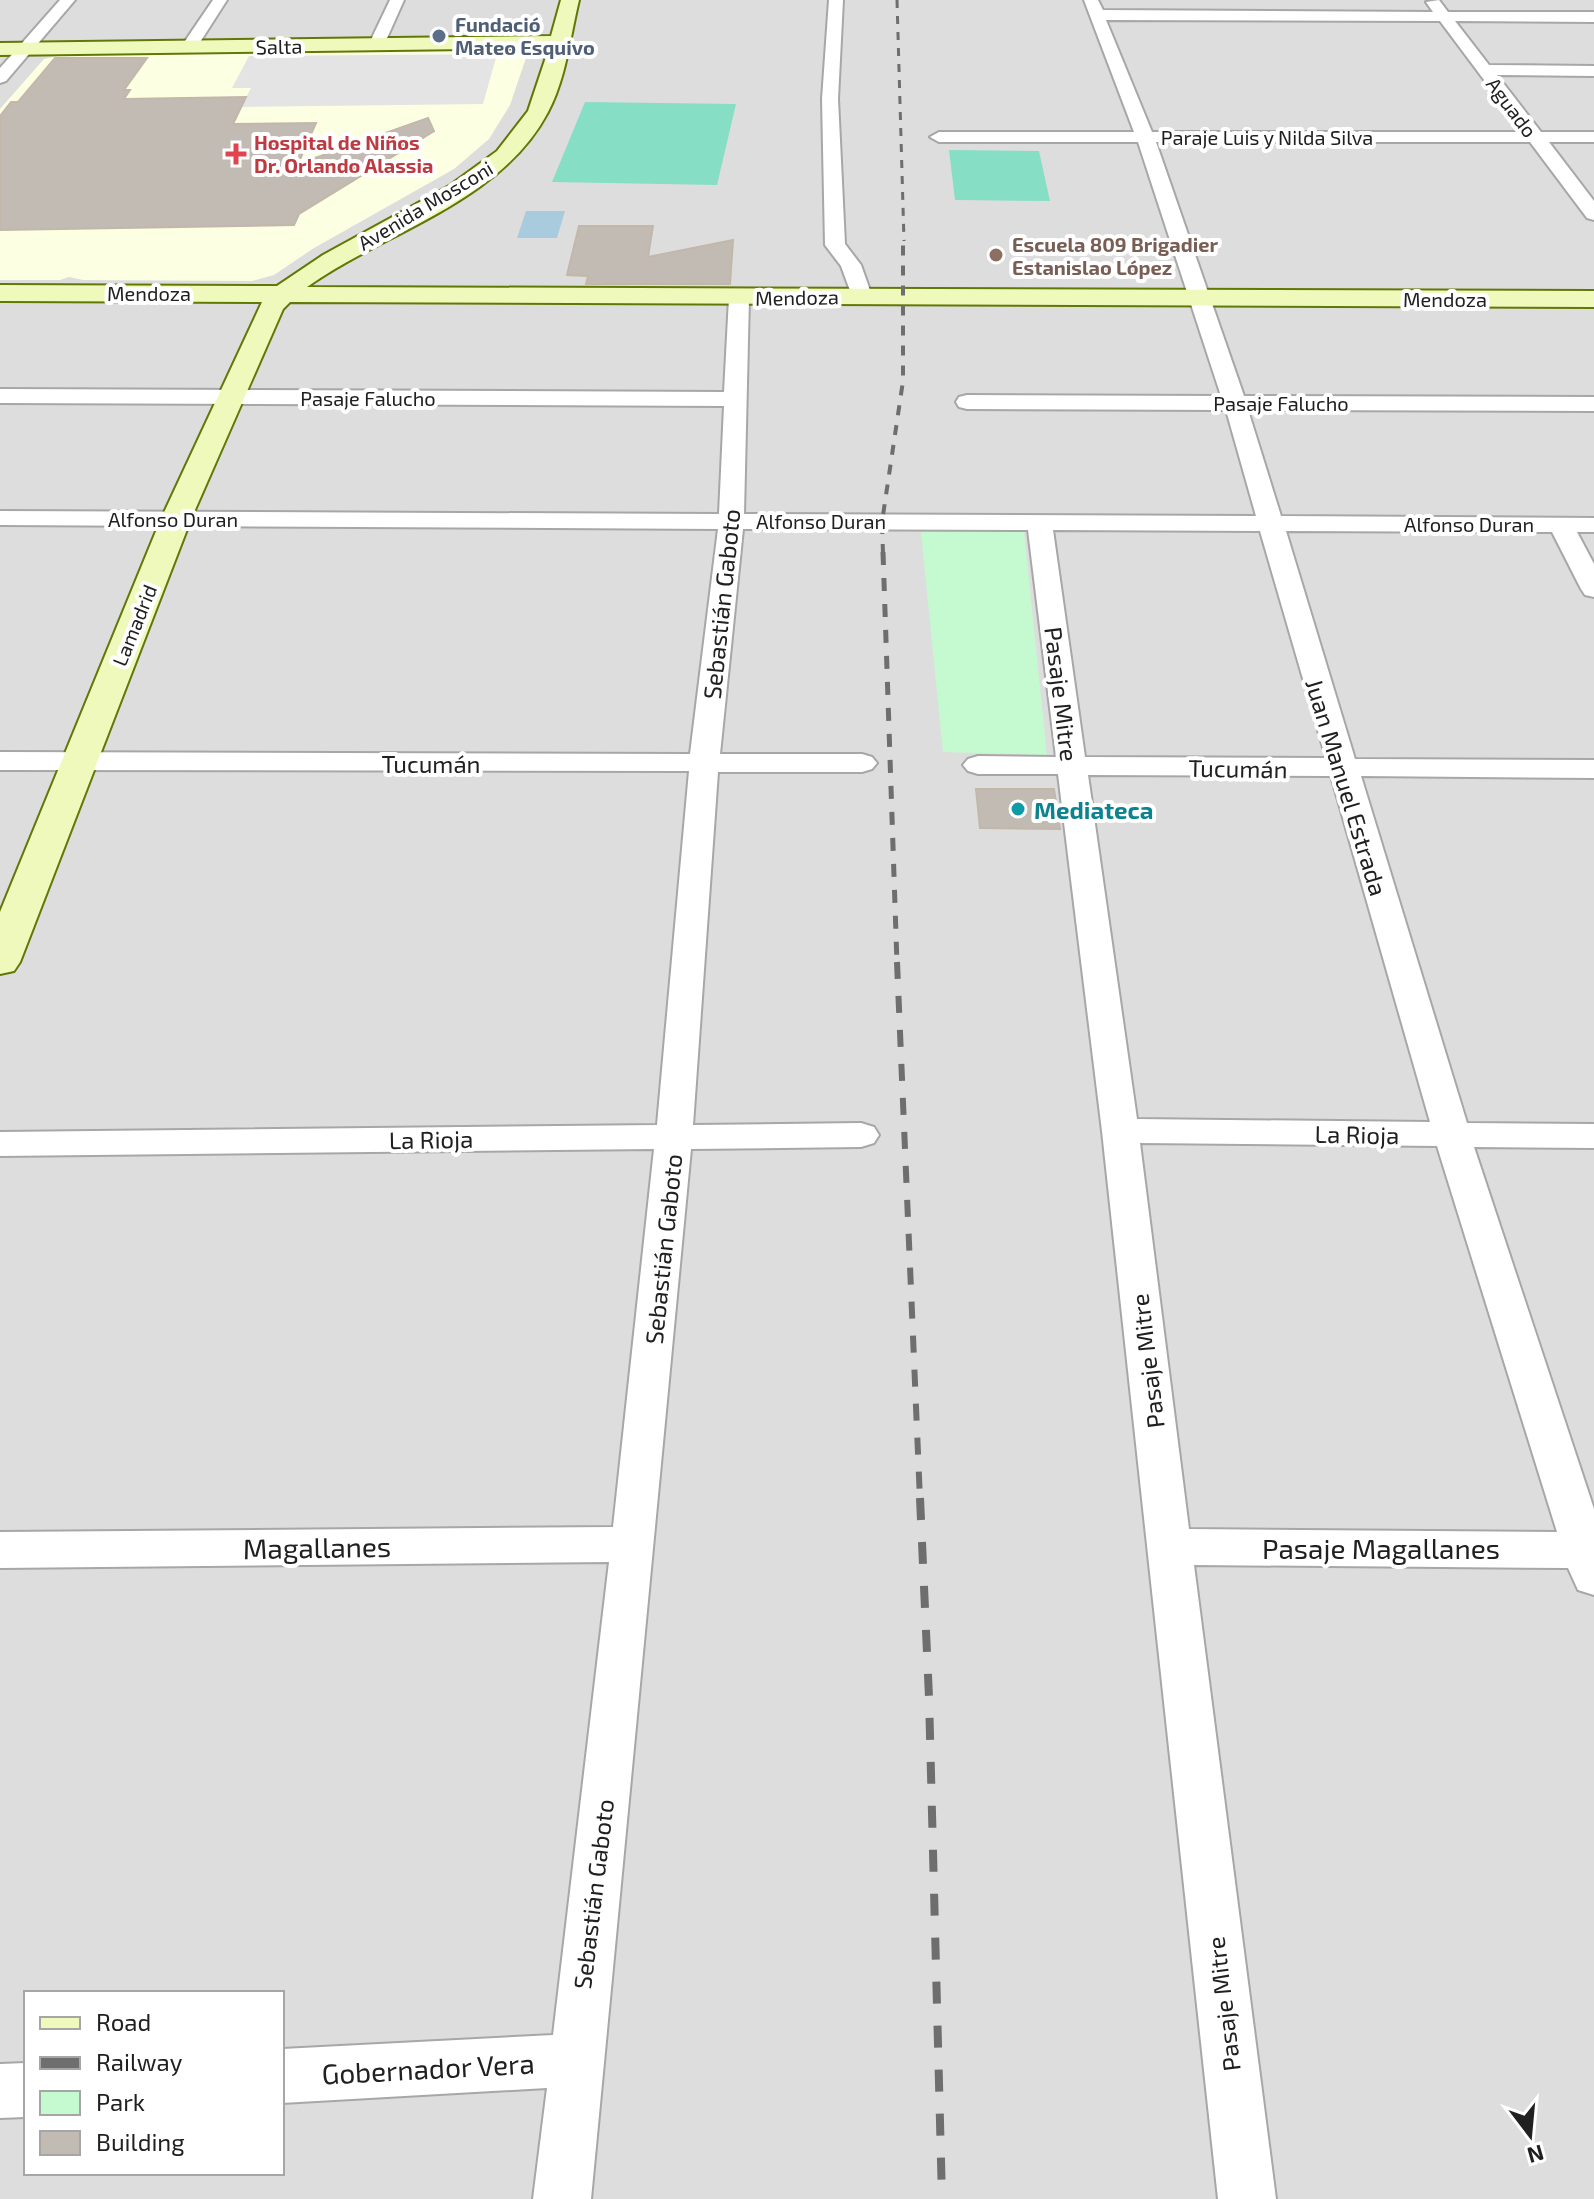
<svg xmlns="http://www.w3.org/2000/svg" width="1594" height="2199" viewBox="0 0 1594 2199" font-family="'Exo 2',sans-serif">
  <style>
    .residential { fill: #dedddd; fill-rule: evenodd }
    .education { fill: #fcffe2 }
    .park { fill: #c5f9cf }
    .pitch { fill: #86dec5 }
    .parking { fill: #e4e4e4 }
    .water { fill: #a8ccde }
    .building { fill: #c1bbb3; stroke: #c2b7a9; stroke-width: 2 }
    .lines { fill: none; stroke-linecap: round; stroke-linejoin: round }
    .street-casing { stroke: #a7a7a7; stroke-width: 4 }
    .secondary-casing { stroke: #607806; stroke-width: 4 }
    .street { fill: #fff; fill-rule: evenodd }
    .secondary { fill: #f0f9bc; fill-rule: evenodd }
    .rail-far4 { stroke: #6e6e6e; stroke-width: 3; stroke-dasharray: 8 8; stroke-linecap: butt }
    .rail-far3 { stroke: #6e6e6e; stroke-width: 4; stroke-dasharray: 10 10; stroke-linecap: butt }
    .rail-far2 { stroke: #6e6e6e; stroke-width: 5; stroke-dasharray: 13 13; stroke-linecap: butt }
    .rail-far1 { stroke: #6e6e6e; stroke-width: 6; stroke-dasharray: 17 17; stroke-linecap: butt }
    .rail { stroke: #6e6e6e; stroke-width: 8; stroke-dasharray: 22 22; stroke-linecap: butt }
    .service-dot { fill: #5c6f8a; stroke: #fff; stroke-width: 3 }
    .health-dot { fill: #e0444e; stroke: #fff; stroke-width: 3 }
    .education-dot { fill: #8d6e63; stroke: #fff; stroke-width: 3 }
    .culture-dot { fill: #0f9aa8; stroke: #fff; stroke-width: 3 }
    .labels { text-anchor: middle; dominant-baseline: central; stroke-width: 8; stroke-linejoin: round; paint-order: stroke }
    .far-service-label { font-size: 20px; font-weight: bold; fill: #4e5e75; stroke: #fff; text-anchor: start }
    .far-street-label { font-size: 20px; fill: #202020; stroke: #fff }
    .far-health-label { font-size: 20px; font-weight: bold; fill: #be3a42; stroke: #fff; text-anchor: start }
    .far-education-label { font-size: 20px; font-weight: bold; fill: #785e54; stroke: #fff; text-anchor: start }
    .street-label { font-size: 24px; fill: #202020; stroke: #fff }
    .culture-label { font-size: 24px; font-weight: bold; fill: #0d838f; stroke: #fff; text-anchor: start }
    .near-street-label { font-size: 28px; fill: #202020; stroke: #fff }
  </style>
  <rect width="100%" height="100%" fill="#f1eee7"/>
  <path class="residential" d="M 0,0 L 1594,0 L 1594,2199 L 0,2199 ZM 26,1993 L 282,1993 L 282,2173 L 26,2173 Z"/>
  <polygon class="education" points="514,48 528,52 510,105 489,139 454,169 314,248 274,275 252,281 83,280 69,277 60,280 0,280 0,109 44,59 61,55"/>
  <polygon class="park" points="921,532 1024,532 1047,755 943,752"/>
  <g class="pitch">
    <polygon points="585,102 736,104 717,185 552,182"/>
    <polygon points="949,150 1039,151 1050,201 955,200"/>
  </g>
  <polygon class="parking" points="497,54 483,104 241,107 251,88 232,88 249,56"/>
  <polygon class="water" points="526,211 565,211 557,238 517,238"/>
  <g class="building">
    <polygon points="55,58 147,58 124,90 130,90 124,99 246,97 233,124 316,123 298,164 428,118 434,131 299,214 294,225 0,230 0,116 11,102 18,102"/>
    <polygon points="579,226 653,226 648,257 733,240 730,284 586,284 588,276 567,275"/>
    <polygon points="976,789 1054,789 1060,829 980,828"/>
  </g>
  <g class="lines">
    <g class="street-casing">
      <g id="street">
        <polygon points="60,0 75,0 6,81 0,83 0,68"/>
        <polygon points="213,0 227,0 195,50 183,50 181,47"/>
        <polygon points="390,0 404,0 383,47 371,47 369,44"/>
        <polygon points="829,0 843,0 838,99 845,244 861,265 872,296 862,302 852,296 841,266 825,245 822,99"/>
        <path d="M 1084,0 L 1098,0 L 1103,10 L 1433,12 L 1426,2 L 1439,0 L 1448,12 L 1594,12 L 1594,22 L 1455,21 L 1489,65 L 1594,66 L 1594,76 L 1497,75 L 1541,132 L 1594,132 L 1594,142 L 1549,142 L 1594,201 L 1594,220 L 1587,218 L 1530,142 L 1156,142 L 1244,396 L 1594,397 L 1594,411 L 1248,410 L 1281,516 L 1594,518 L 1594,532 L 1577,532 L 1594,564 L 1594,597 L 1585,595 L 1581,589 L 1552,532 L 1286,531 L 1355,759 L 1594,760 L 1594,778 L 1361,776 L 1467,1123 L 1594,1124 L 1594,1148 L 1474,1147 L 1594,1509 L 1594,1595 L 1578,1590 L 1568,1568 L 1194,1565 L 1276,2199 L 1218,2199 L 1102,1131 L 1058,774 L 978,774 L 968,771 L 963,765 L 968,759 L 978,756 L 1056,757 L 1028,530 L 743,529 L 720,754 L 862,754 L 872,757 L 877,763 L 872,769 L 862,772 L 718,772 L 693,1125 L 861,1123 L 874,1127 L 879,1135 L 874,1143 L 861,1147 L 691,1149 L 591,2199 L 533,2199 L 547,2088 L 282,2103 L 282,2049 L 553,2035 L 609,1562 L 0,1568 L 0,1532 L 613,1527 L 654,1149 L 0,1156 L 0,1132 L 657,1125 L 689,771 L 0,770 L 0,752 L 690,754 L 718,529 L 0,525 L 0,511 L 719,514 L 724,406 L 0,403 L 0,389 L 724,392 L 729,298 L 739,292 L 749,298 L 744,514 L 1256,516 L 1226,410 L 967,409 L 959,407 L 956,402 L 959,397 L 967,395 L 1221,396 L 1138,142 L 939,142 L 930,137 L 939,132 L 1134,132 ZM 1106,20 L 1440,21 L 1523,132 L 1152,132 ZM 1053,530 L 1260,531 L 1326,758 L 1085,757 ZM 1088,775 L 1331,776 L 1430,1122 L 1137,1119 ZM 1140,1143 L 1437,1146 L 1557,1532 L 1189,1529 Z"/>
        <polygon points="26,2063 26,2117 0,2118 0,2064"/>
      </g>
    </g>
    <g class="secondary-casing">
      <path id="secondary" d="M 561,0 L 579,0 C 570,37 566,78 548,112 C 500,203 386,231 307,287 L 1594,291 L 1594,307 L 290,302 L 283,309 L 191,519 L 20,962 L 14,971 L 0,974 L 0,912 L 161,519 L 262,302 L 0,301 L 0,285 L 277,286 L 323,255 L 449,186 L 497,151 L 528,111 L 549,48 L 0,55 L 0,43 L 551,36 Z"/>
    </g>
    <use href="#street" class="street"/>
    <use href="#secondary" class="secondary"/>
    <polyline class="rail-far4" points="897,0 904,241"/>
    <polyline class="rail-far3" points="883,554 882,522 903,381 903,239"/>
    <polyline class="rail-far2" points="883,552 897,964"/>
    <polyline class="rail-far1" points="897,962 920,1500"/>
    <polyline class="rail" points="920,1498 929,1697 942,2199"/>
  </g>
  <circle class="service-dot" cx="439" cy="36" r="8"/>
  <path class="health-dot" d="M232 142h8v8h8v8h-8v8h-8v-8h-8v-8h8z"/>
  <circle class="education-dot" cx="996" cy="255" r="8"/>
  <circle class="culture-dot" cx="1018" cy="809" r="8"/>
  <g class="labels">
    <g class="far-service-label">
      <text x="455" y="24">Fundació<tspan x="455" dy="23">Mateo Esquivo</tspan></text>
    </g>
    <g class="far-street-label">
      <text transform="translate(279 46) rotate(-1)">Salta</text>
      <text transform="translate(1512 107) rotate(53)">Aguado</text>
      <text x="1267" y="137">Paraje Luis y Nilda Silva</text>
      <text transform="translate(425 205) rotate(-31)">Avenida Mosconi</text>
      <text x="149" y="293">Mendoza</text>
      <text transform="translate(797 297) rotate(-1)">Mendoza</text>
      <text x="1445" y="299">Mendoza</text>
      <text x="368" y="398">Pasaje Falucho</text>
      <text x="1281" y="403">Pasaje Falucho</text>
      <text x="173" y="519">Alfonso Duran</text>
      <text x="821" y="521">Alfonso Duran</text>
      <text x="1469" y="524">Alfonso Duran</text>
      <text transform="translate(134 625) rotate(-68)">Lamadrid</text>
    </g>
    <g class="far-health-label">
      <text x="254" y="142">Hospital de Niños<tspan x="254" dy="23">Dr. Orlando Alassia</tspan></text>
    </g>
    <g class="far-education-label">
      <text x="1012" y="244">Escuela 809 Brigadier<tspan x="1012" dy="23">Estanislao López</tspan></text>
    </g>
    <g class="street-label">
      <text transform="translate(721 604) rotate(-84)">Sebastián Gaboto</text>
      <text transform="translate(1062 694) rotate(83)">Pasaje Mitre</text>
      <text x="431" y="763">Tucumán</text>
      <text transform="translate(1238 768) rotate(1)">Tucumán</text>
      <text transform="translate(1347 787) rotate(73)">Juan Manuel Estrada</text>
      <text transform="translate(1357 1134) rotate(1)">La Rioja</text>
      <text transform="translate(431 1139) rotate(-1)">La Rioja</text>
      <text transform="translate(663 1249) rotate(-84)">Sebastián Gaboto</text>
      <text transform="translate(1147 1361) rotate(-97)">Pasaje Mitre</text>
      <text transform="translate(593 1894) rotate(-83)">Sebastián Gaboto</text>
      <text transform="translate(1223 2004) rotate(-97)">Pasaje Mitre</text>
    </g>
    <g class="culture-label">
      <text x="1034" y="809">Mediateca</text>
    </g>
    <g class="near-street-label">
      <text transform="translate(317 1547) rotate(-1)">Magallanes</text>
      <text x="1381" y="1548">Pasaje Magallanes</text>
      <text transform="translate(428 2068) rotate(-3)">Gobernador Vera</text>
    </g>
  </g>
  <rect x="24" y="1991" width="260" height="184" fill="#ffffff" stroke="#a6a6a6" stroke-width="2"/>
  <rect x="40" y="2017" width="40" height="12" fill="#f0f9bc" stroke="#a6a6a6" stroke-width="2"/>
  <text x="96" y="2031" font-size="24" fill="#202020">Road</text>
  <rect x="40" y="2057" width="40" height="12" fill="#6e6e6e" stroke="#a6a6a6" stroke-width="2"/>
  <text x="96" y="2071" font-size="24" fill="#202020">Railway</text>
  <rect x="40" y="2091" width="40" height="24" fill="#c5f9cf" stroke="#a6a6a6" stroke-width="2"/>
  <text x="96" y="2111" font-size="24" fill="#202020">Park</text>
  <rect x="40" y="2131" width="40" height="24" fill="#c1bbb3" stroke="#a6a6a6" stroke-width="2"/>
  <text x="96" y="2151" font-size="24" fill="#202020">Building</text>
  <g transform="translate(1530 2135) rotate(164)" stroke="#ffffff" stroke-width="6" paint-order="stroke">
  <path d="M0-6L14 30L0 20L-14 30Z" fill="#202020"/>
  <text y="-12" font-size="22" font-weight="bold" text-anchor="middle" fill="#202020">N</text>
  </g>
</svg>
